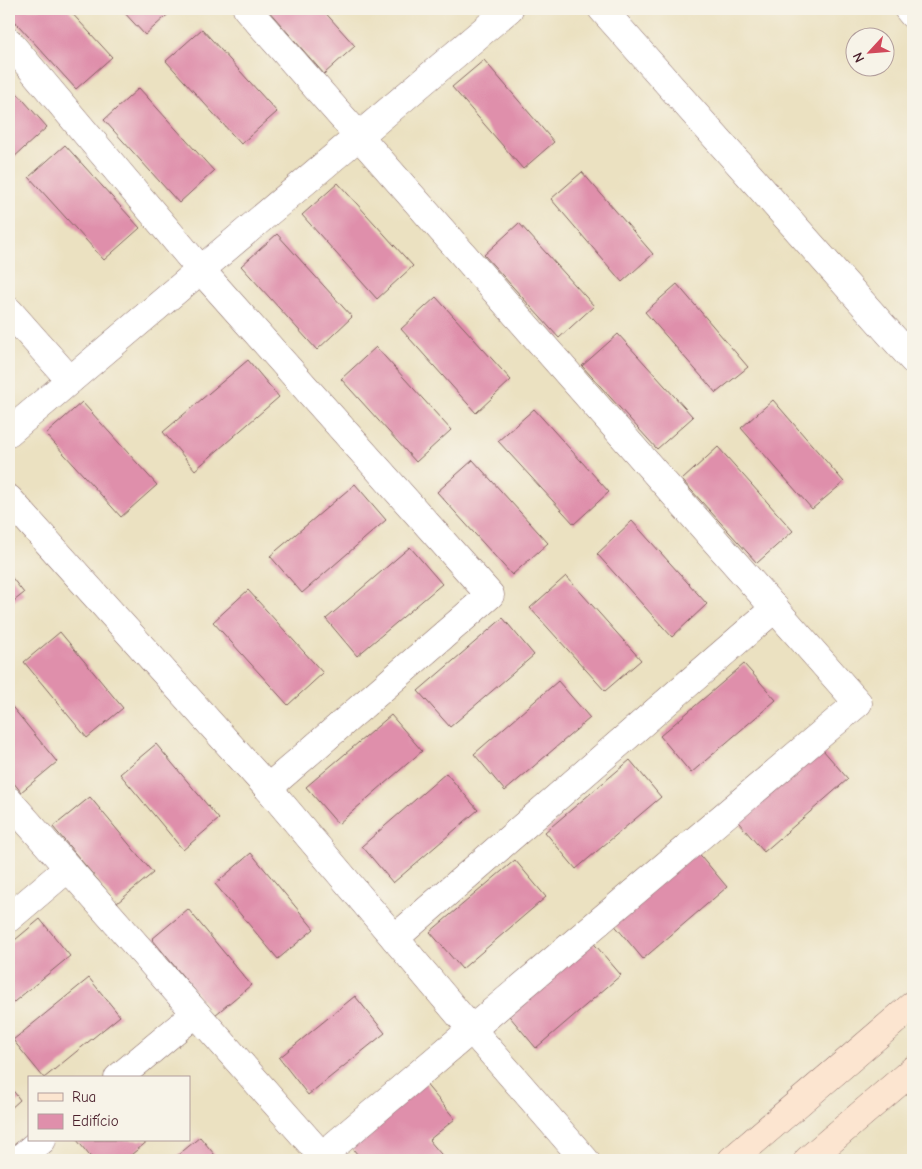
<svg xmlns="http://www.w3.org/2000/svg" width="922" height="1169" viewBox="0 0 922 1169" font-family="'Comic Neue',sans-serif">
  <style>
    .building { fill: #df8fab }
    .lines { fill: none; stroke-linecap: round; stroke-linejoin: round }
    .street-casing { stroke: #826360; stroke-width: 29 }
    .secondary-casing { stroke: #826360; stroke-width: 29 }
    .street { stroke: #fff; stroke-width: 28 }
    .secondary { stroke: #fce5d0; stroke-width: 28 }
  </style>
  <rect width="100%" height="100%" fill="#f7f3e8"/>
  <filter id="ink" filterUnits="userSpaceOnUse"><feTurbulence type="fractalNoise" baseFrequency=".02" numOctaves="2"/><feDisplacementMap in="SourceGraphic" scale="10" xChannelSelector="R" yChannelSelector="G"/><feConvolveMatrix kernelMatrix="1 2 1 2 8 2 1 2 1" color-interpolation-filters="sRGB"/></filter>
  <filter id="wash" filterUnits="userSpaceOnUse"><feTurbulence type="fractalNoise" baseFrequency=".0096" numOctaves="4" result="noise"/><feDisplacementMap in="SourceGraphic" scale="20" xChannelSelector="R" yChannelSelector="G"/><feGaussianBlur stdDeviation="1.12" result="paint"/><feColorMatrix in="noise" values="0 0 0 0 0 0 0 0 0 0 0 0 0 0 0 0 0 1.4 0 .05"/><feComposite in="paint" operator="in"/></filter>
  <g filter="url(#wash)">
    <rect width="100%" height="100%" fill="#ebe1c1"/>
    <g id="blocks">
      <g class="building">
        <polygon points="9,9 68,9 112,57 76,89 9,15"/>
        <polygon points="121,9 174,9 145,35"/>
        <polygon points="267,9 322,9 355,46 324,74"/>
        <polygon points="202,29 277,112 241,144 166,61"/>
        <polygon points="484,60 554,142 523,169 452,87"/>
        <polygon points="9,84 47,127 12,159 9,156"/>
        <polygon points="139,88 214,171 179,203 104,120"/>
        <polygon points="65,145 140,228 104,260 29,177"/>
        <polygon points="582,172 653,254 622,282 551,199"/>
        <polygon points="338,183 413,266 377,299 302,215"/>
        <polygon points="519,223 594,306 559,338 484,255"/>
        <polygon points="277,234 352,317 317,350 241,266"/>
        <polygon points="677,284 748,367 716,393 645,312"/>
        <polygon points="436,297 511,380 476,413 401,329"/>
        <polygon points="618,334 693,417 657,449 582,366"/>
        <polygon points="376,347 451,430 416,462 341,379"/>
        <polygon points="248,360 279,397 195,470 163,432"/>
        <polygon points="773,400 844,482 812,509 741,428"/>
        <polygon points="82,402 157,485 121,517 46,434"/>
        <polygon points="534,409 609,492 574,524 498,441"/>
        <polygon points="718,447 793,531 757,563 682,480"/>
        <polygon points="473,460 548,543 512,575 437,492"/>
        <polygon points="355,484 386,520 302,593 270,556"/>
        <polygon points="632,521 707,604 672,637 597,554"/>
        <polygon points="410,547 442,584 357,656 326,619"/>
        <polygon points="9,574 24,593 9,605"/>
        <polygon points="566,576 641,660 605,691 530,608"/>
        <polygon points="248,590 323,673 288,705 213,622"/>
        <polygon points="503,618 534,655 450,727 418,691"/>
        <polygon points="60,632 123,708 87,738 24,662"/>
        <polygon points="744,664 776,700 691,773 660,736"/>
        <polygon points="558,681 590,718 505,791 474,754"/>
        <polygon points="9,703 57,762 21,792 9,777"/>
        <polygon points="391,715 422,751 338,824 306,787"/>
        <polygon points="817,743 848,779 764,852 732,815"/>
        <polygon points="156,744 219,819 183,850 120,774"/>
        <polygon points="630,760 661,797 576,869 545,832"/>
        <polygon points="446,773 478,810 393,883 362,846"/>
        <polygon points="90,797 153,873 117,903 53,827"/>
        <polygon points="696,850 727,887 643,959 612,922"/>
        <polygon points="251,853 314,929 278,959 215,884"/>
        <polygon points="515,860 546,897 462,969 430,932"/>
        <polygon points="188,909 251,985 215,1015 152,939"/>
        <polygon points="40,919 70,956 9,1006 9,945"/>
        <polygon points="590,939 621,975 536,1048 505,1011"/>
        <polygon points="89,978 120,1016 44,1078 13,1040"/>
        <polygon points="355,996 385,1033 308,1095 279,1058"/>
        <polygon points="424,1082 455,1119 429,1140 446,1160 362,1160 349,1144"/>
        <polygon points="9,1085 20,1100 9,1110"/>
        <polygon points="200,1137 219,1160 172,1160"/>
        <polygon points="77,1140 149,1140 125,1160 93,1160"/>
      </g>
    </g>
  </g>
  <g filter="url(#ink)">
    <use href="#blocks" fill-opacity="0" stroke="#826360" stroke-width="1"/>
    <g class="lines">
      <g class="street-casing">
        <g id="street">
          <polyline points="247,9 858,703 317,1160"/>
          <polyline points="602,9 913,360"/>
          <polyline points="908,9 913,15"/>
          <polyline points="9,42 200,269 490,595 268,788"/>
          <polyline points="9,311 70,380"/>
          <polyline points="9,432 509,9"/>
          <polyline points="9,499 268,788 472,1030 585,1160"/>
          <polyline points="9,801 322,1156"/>
          <polyline points="9,918 68,868"/>
          <polyline points="395,938 775,608"/>
          <polyline points="118,1078 196,1013"/>
          <polyline points="18,1160 42,1140"/>
        </g>
      </g>
      <g class="secondary-casing">
        <g id="secondary">
          <polyline points="732,1160 913,1005"/>
          <polyline points="808,1160 913,1070"/>
        </g>
      </g>
      <use href="#street" class="street"/>
      <use href="#secondary" class="secondary"/>
    </g>
  </g>
  <rect width="922" height="1169" fill="none" stroke="#f7f3e8" stroke-width="30"/>
  <rect x="28" y="1076" width="162" height="65" fill="#f7f3e8" stroke="#b29e9c"/>
  <rect x="38" y="1093" width="25" height="8" fill="#fce5d0" stroke="#b29e9c"/>
  <text x="72" y="1102" font-size="15" fill="#4a1f2b">Rua</text>
  <rect x="38" y="1114" width="25" height="15" fill="#df8fab" stroke="#b29e9c"/>
  <text x="72" y="1126" font-size="15" fill="#4a1f2b">Edifício</text>
  <g transform="translate(870 52) rotate(244)"><circle r="24" fill="#f7f3e8" stroke="#b29e9c"/>
  <path d="M0-4L9 19L0 12L-9 19Z" fill="#d1495b"/>
  <text y="-8" font-size="14" font-weight="bold" text-anchor="middle" fill="#4a1f2b">N</text>
  </g>
</svg>
